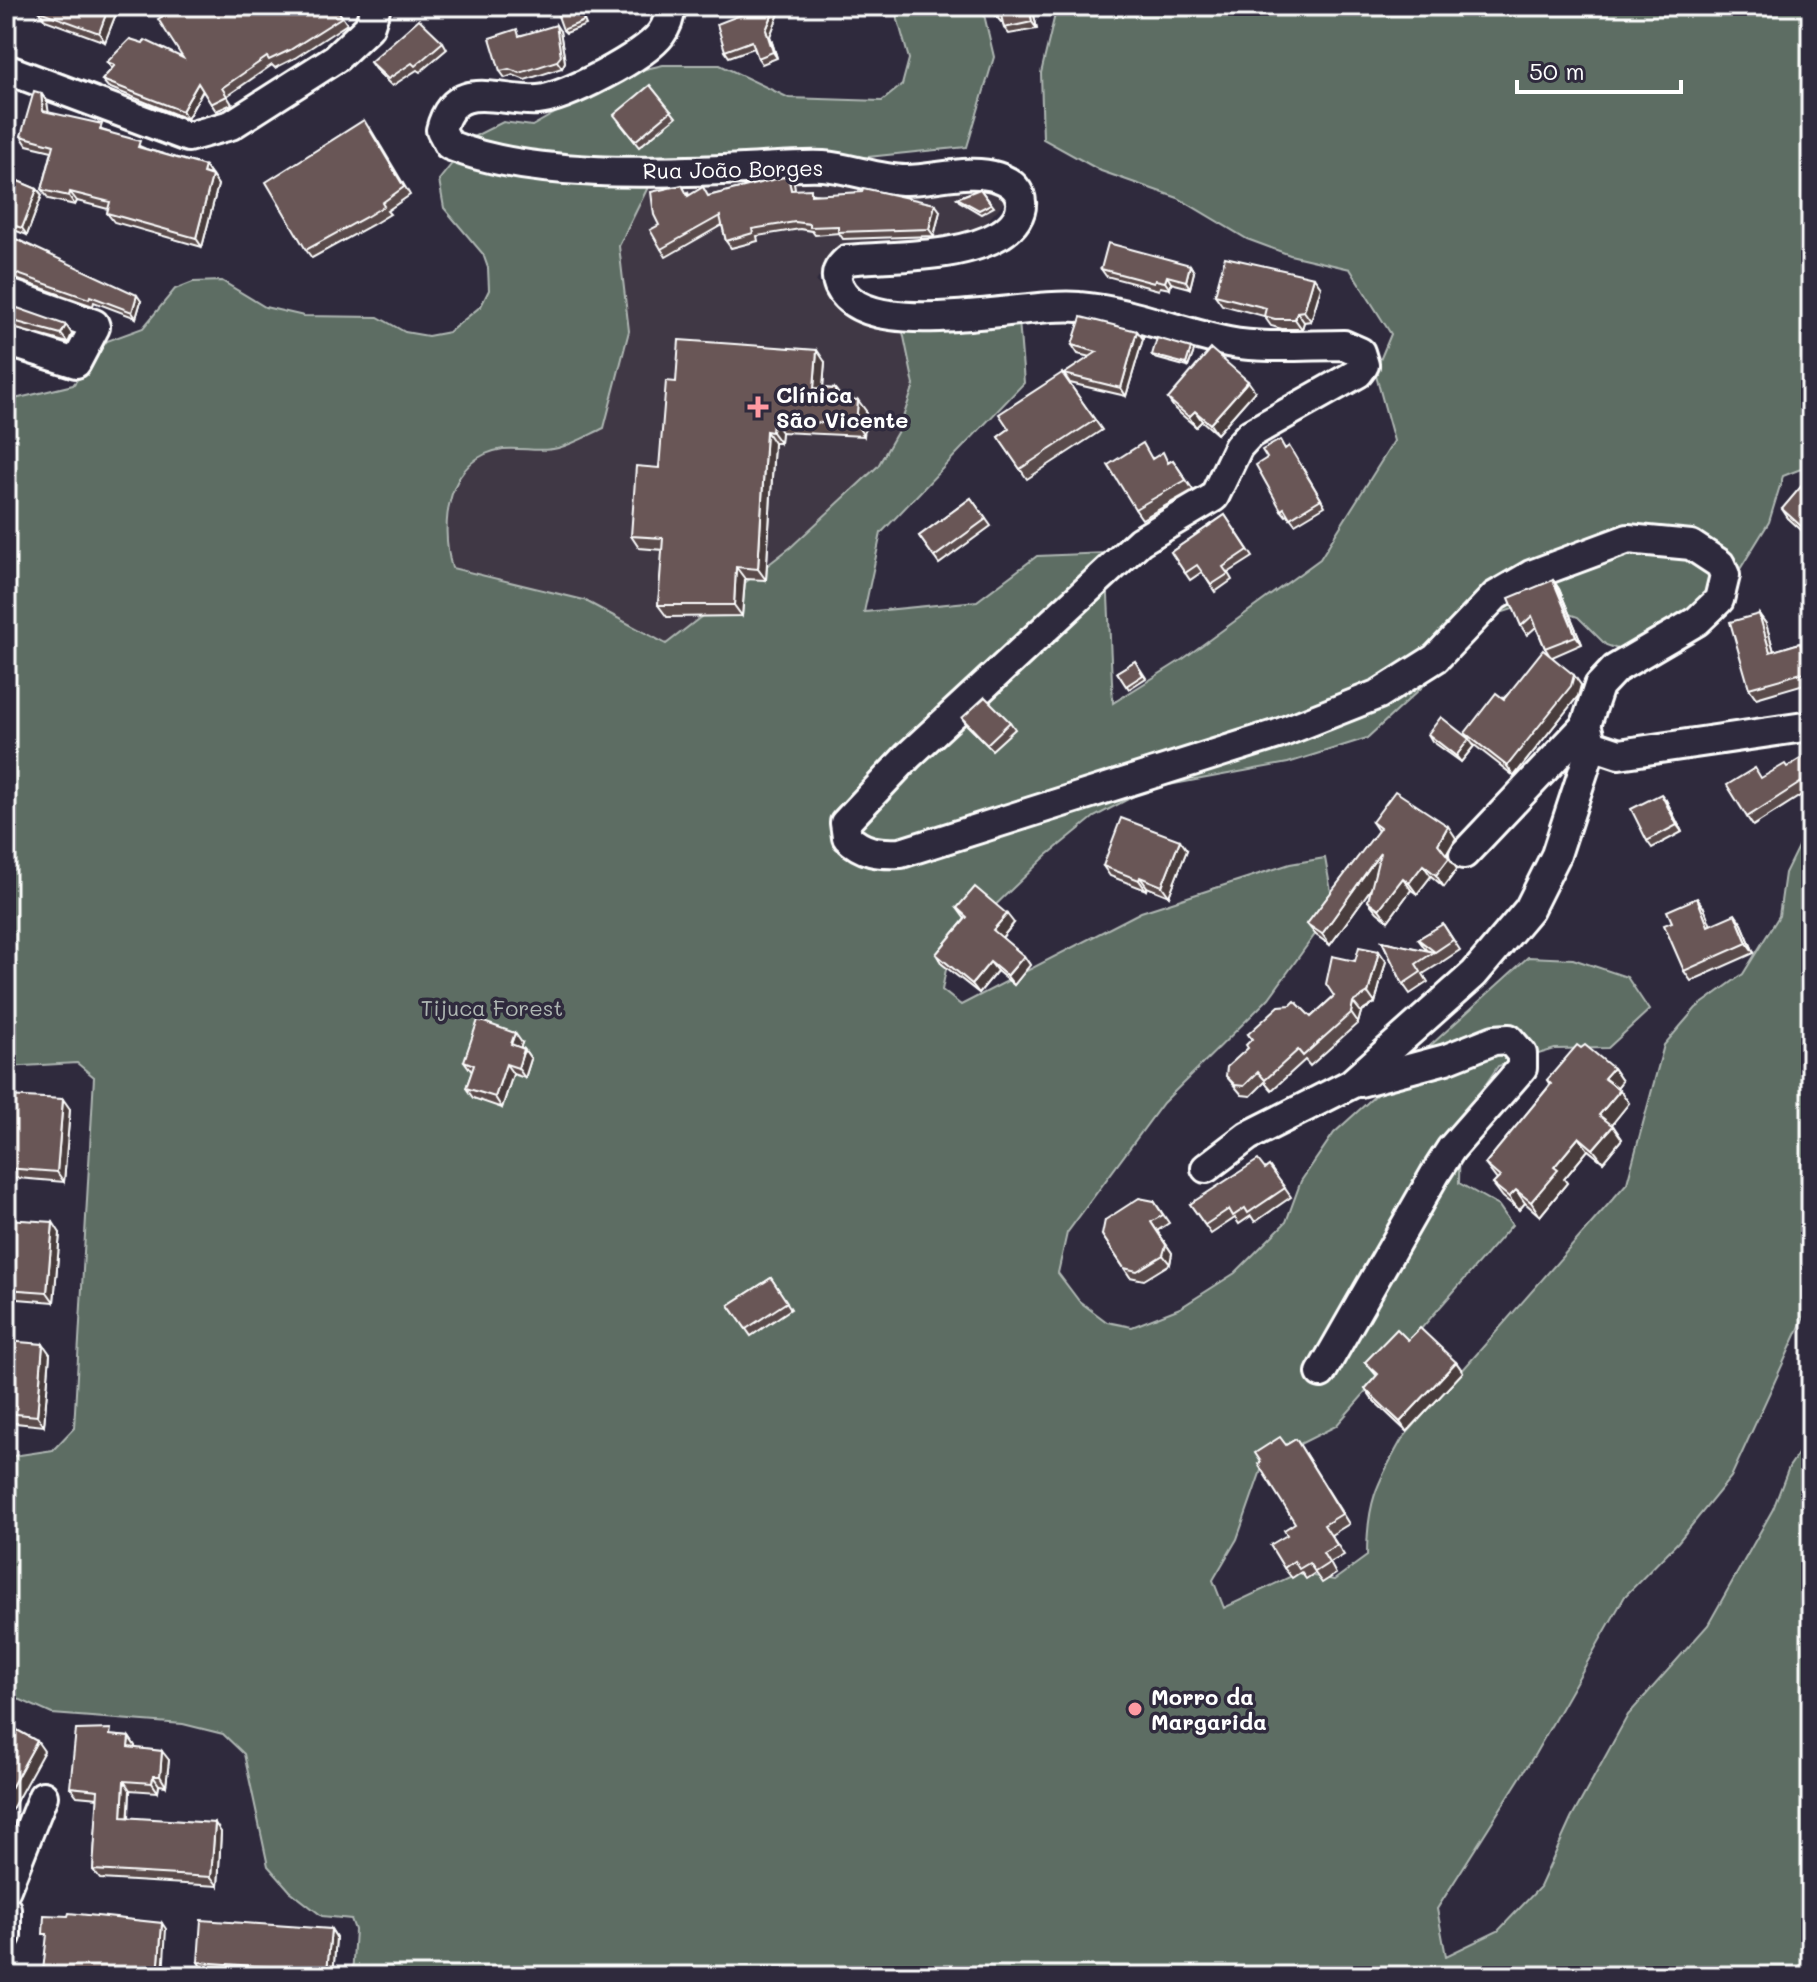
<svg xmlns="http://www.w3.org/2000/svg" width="1817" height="1982" viewBox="0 0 1817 1982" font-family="Mali,sans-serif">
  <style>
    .built { fill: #403845 }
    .green { fill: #5d6d64; stroke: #aeb6b2; stroke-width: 2 }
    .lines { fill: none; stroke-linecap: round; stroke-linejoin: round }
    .minor-casing { stroke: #fff; stroke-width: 34 }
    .minor { stroke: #2f2a3d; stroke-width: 28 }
    .wall { fill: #5a4b4b; stroke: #fff; stroke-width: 2 }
    .shaded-wall { fill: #4a3d3d; stroke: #fff; stroke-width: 2 }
    .building { fill: #695757; stroke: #fff; stroke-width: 2 }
    .poi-dot { fill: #ff9aa2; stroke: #2f2a3d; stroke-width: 3 }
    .labels { text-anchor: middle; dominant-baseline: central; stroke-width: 7; stroke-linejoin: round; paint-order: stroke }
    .street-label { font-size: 22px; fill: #fff; stroke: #2f2a3d }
    .poi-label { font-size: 22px; font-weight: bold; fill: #fff; stroke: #2f2a3d; text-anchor: start }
    .park-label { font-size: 22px; fill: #aeb6b2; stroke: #2f2a3d }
  </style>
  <rect width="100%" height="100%" fill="#2f2a3d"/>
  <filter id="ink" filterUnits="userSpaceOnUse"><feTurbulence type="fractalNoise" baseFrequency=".0125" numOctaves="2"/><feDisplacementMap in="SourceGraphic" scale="16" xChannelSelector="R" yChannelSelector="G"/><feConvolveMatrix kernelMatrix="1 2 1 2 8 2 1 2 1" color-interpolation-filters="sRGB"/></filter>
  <g filter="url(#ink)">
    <polygon class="built" points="975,166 1006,200 959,253 829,258 816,282 827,294 912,300 902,327 914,385 899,429 878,466 791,547 665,644 584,600 452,568 444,541 454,483 477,457 502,449 557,449 629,331 619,246 650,183"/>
    <path class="green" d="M 894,6 L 982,6 L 994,57 L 967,147 C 861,157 756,169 650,183 L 619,246 L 629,331 L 604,428 C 589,435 574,444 558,448 C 541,453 521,447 503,449 C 447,457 439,524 452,568 L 584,600 L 666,644 L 791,547 L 878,466 L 899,429 L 914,385 L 902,327 L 1019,320 L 1024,383 L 881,533 L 864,612 L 977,601 L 1037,556 L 1106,553 L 1113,703 L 1183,659 L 1320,559 L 1394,441 L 1375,372 L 1391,334 L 1350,269 L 1290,255 L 1247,239 L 1178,198 L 1101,171 L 1043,139 L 1041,73 L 1057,6 L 1811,6 L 1811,465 L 1783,476 L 1769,522 L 1737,574 L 1638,656 L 1606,645 L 1578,617 L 1535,602 L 1481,619 L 1459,653 L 1367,738 L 1288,763 L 1147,789 L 1094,817 L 1046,856 L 977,923 L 947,964 L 942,990 L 961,1005 L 1141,912 L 1290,864 L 1325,858 L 1334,908 L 1269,998 L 1163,1103 L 1067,1233 L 1058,1273 L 1079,1301 L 1107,1322 L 1132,1327 L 1180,1308 L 1235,1273 L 1286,1222 L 1301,1181 L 1334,1133 L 1528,957 L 1573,959 L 1627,977 L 1649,1010 L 1608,1048 L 1555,1049 L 1498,1066 L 1460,1123 L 1459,1183 L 1499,1206 L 1512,1225 L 1336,1426 L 1264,1462 L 1237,1539 L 1213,1580 L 1224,1608 L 1298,1573 L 1334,1580 L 1367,1556 C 1367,1503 1376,1485 1402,1439 L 1627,1183 L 1664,1045 L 1696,1008 L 1743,974 L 1779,916 L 1785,873 L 1811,820 L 1811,1302 L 1731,1477 L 1678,1542 L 1625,1596 L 1535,1754 L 1437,1909 L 1446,1956 L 1498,1931 L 1540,1887 L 1571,1819 L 1628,1715 L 1708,1625 L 1773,1509 L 1789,1467 L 1811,1435 L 1811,1976 L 352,1976 L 355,1930 L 351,1919 L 322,1916 L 290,1891 L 268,1866 L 244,1754 L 223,1734 L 183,1724 L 52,1714 L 12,1696 L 6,1698 L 6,1457 L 53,1450 L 74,1428 L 94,1077 L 77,1063 L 6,1067 L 6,401 L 73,385 L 107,341 L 143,328 L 175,289 L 193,282 L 222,281 L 265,307 L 304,316 L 378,317 L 405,332 L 428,336 L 449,332 L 481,306 L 489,290 L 488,268 L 483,254 L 444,208 L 439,180 L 473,137 L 503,122 L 532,126 L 624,74 L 663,65 L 720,65 L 789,98 L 882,101 L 902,85 L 909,59 Z"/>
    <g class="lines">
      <g class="minor-casing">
        <g id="minor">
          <path d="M 671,6 C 670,16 667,26 661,34 C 645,56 565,98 538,100 C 500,103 454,76 441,130 L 449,145 C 529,178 657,173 744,169 C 770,168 797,165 823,166 C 851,168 878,180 906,180 C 935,180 969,168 997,177 C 1029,187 1028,217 1001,234 C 959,259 896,255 847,260 C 838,268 834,274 839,286 C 866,345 1026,301 1079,307 C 1129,311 1179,332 1228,342 C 1264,349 1307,345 1344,345 L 1360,352 L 1364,365 L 1358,373 L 1250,434 L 1238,447 L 1214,497 L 1140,541 L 908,756 L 845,823 L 847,837 C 863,853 879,854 901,853 L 1278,734 L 1379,694 L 1436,658 L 1495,596 L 1531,575 L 1628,539 L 1691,545 L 1720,564 L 1725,575 L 1719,600 L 1697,621 L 1615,669 L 1599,686 L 1586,725 L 1592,745 L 1619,754 L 1811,726"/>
          <polyline points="6,69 188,137 231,125 336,58 369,27 376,6"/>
          <polyline points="6,293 94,324 95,327 76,363 6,341"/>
          <polyline points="1464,854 1586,725"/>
          <polyline points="1206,1168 1248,1136 1351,1084 1474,974 1529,909 1556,855 1592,745"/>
          <polyline points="1321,1373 1435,1174 1451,1149 1522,1068 1522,1054 1509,1039 1494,1040 1446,1059 1360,1082"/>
          <polyline points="6,1889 43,1796"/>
          <polyline points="6,1909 6,1936"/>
        </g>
      </g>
      <use href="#minor" class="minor"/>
    </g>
    <g class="wall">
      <polygon points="41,6 119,6 105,42 45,20 39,11"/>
      <polygon points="335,6 347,24 295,58 275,68 272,65 227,96 232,104 216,111 203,91 187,119 108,87 102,80 112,69 107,62 183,58"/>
      <polygon points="578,6 586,25 566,33 563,30"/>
      <polygon points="761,6 782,6 770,36 777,58 762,64 758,58 754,48 729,57 725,51 761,7"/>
      <polygon points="1032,6 1037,29 1009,34 1004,28 1003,22 1001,22 996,16"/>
      <polygon points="560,31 565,62 562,68 525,80 513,75 505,78 500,71 521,35"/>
      <polygon points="443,42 447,49 420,72 417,70 392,86 375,69 370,62"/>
      <polygon points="41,93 47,102 48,113 108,132 146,149 205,166 218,185 202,247 114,222 107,213 108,209 77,201 75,205 49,199 42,190 52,151 27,145 21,136"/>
      <polygon points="671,111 676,117 639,147 619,122"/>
      <polygon points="370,128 410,195 387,211 390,214 372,225 312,258 306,250"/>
      <polygon points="6,176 37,189 42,195 27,235 6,227"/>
      <polygon points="788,176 794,183 795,190 814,194 940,211 934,236 843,239 839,233 815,235 812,231 800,229 757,236 758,241 731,248 726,241 722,225 666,257 661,249 659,225 688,192 689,195 709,196"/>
      <polygon points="980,189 994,207 981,214 959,201 957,198"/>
      <polygon points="1190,265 1194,272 1190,288 1171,283 1170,289 1160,287 1159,290 1106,276 1101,269"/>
      <polygon points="6,270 141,301 136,318 94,302 93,306 10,277"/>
      <polygon points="1321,287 1311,321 1304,322 1302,329 1282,329 1271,326 1264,316 1222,305 1215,295"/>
      <polygon points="6,304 72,334 68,343 6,326"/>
      <polygon points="1137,331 1143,339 1126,396 1070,383 1064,374 1090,357 1078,354 1072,345"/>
      <polygon points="1191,348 1194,351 1188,367 1155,358 1152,355"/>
      <polygon points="825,362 823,388 835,389 842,398 866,411 864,436 781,432 780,443 774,443 766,580 745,579 742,616 667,617 658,605 663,550 639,548 631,536 659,468 676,382"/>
      <polygon points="1062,373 1102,430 1027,479 998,437 1009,429"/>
      <polygon points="1255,391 1217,434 1202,421 1196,427 1175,409 1168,399"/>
      <polygon points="1285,448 1294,453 1325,506 1295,524 1288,515 1286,516 1281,510"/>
      <polygon points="1153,458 1169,462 1173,460 1193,490 1142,519 1135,509"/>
      <polygon points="1811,489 1811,539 1788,518 1782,509"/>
      <polygon points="971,498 991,526 939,564 919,536"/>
      <polygon points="1225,515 1253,557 1228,573 1232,580 1215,592 1202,572 1190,580 1171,552"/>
      <polygon points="1553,580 1559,589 1582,644 1552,657 1581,685 1578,696 1514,776 1473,744 1474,746 1461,762 1432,741 1428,734 1468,738 1465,733 1550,656 1545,648 1536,627 1527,635 1521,626"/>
      <polygon points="1759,614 1766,624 1774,651 1800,643 1808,654 1811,665 1811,682 1756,698 1749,688"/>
      <polygon points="1135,661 1146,678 1129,689 1117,672"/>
      <polygon points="962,718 1010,722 1015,729 992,750 967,725"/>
      <polygon points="1811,764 1811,789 1753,826 1747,817 1787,767"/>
      <polygon points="1666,800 1682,832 1652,848 1647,841"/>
      <polygon points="1372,822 1456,838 1447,855 1457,869 1444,887 1431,876 1417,894 1411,890 1388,921 1377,912 1368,901 1372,887 1330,945 1316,935 1307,924 1378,831"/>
      <polygon points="1187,850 1169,896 1147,887 1146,890 1110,876 1103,866"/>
      <polygon points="957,908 1014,923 1002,938 1024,956 1030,965 1014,985 997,971 979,993 942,964 936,954 965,919"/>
      <polygon points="1704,908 1710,925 1742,924 1754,953 1691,981 1684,971"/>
      <polygon points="1443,924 1460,950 1442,962 1441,961 1442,962 1423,974 1428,982 1410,994 1403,984 1382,941 1427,951 1418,939"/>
      <polygon points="1355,961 1386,961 1375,1003 1361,1012 1358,1023 1310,1066 1305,1060 1272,1090 1265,1082 1251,1096 1242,1095 1226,1076 1248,1048 1252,1040 1248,1034 1311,1017 1334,996"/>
      <polygon points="522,1043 520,1047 524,1049 531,1059 525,1078 513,1074 502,1108 473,1098 466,1088 472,1072 464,1061"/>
      <polygon points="1581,1048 1613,1068 1622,1081 1617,1088 1629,1103 1612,1124 1622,1139 1603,1162 1588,1150 1564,1179 1567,1183 1540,1216 1525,1203 1519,1210 1503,1197 1493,1184 1497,1180 1485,1164 1550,1085 1547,1080"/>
      <polygon points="6,1096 70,1109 64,1182 6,1177"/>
      <polygon points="1269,1166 1291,1197 1255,1222 1251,1216 1239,1224 1235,1218 1211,1234 1190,1204 1265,1169"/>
      <polygon points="1154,1201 1169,1223 1157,1231 1172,1253 1170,1264 1144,1280 1130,1277 1102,1235"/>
      <polygon points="6,1219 60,1233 54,1302 6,1298"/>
      <polygon points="771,1278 791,1309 751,1336 729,1305"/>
      <polygon points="6,1341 50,1354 44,1426 6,1422"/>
      <polygon points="1365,1362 1456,1362 1463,1372 1407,1432 1372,1399 1365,1389 1377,1376"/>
      <polygon points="1296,1439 1349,1524 1331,1535 1344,1555 1330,1563 1336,1574 1322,1583 1315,1573 1306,1579 1301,1572 1292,1578 1284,1568 1287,1535 1295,1523 1286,1445"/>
      <polygon points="115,1736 129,1737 135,1746 135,1748 169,1760 166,1786 159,1785 158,1792 130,1790 129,1818 221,1832 218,1886 100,1879 93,1870 98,1798 77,1796 70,1787"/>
      <polygon points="331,1929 336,1937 333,1976 293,1976 203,1970 198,1962"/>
    </g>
    <g class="shaded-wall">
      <polygon points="109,6 119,6 105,42 99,33"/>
      <polygon points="776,6 782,6 770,36 777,58 773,52 766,30"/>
      <polygon points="1029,6 1032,6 1037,29 1032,22"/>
      <polygon points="556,25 560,31 565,62 562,68 557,61"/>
      <polygon points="198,83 203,90 187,119 182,111"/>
      <polygon points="41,93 47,102 50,120 43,111"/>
      <polygon points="205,166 211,175 203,173"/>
      <polygon points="212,176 218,185 202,247 196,238"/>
      <polygon points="788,176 794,183 796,198 791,190"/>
      <polygon points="37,189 42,195 27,235 22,228"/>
      <polygon points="70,192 77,201 75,205 69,196"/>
      <polygon points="935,204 940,211 934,236 929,229"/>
      <polygon points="1190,265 1194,272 1190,288 1186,281"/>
      <polygon points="1167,276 1171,283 1170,289 1165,282"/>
      <polygon points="1314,277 1321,287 1311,321 1304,311"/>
      <polygon points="137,295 141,301 136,318 132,312"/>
      <polygon points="1297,312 1304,322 1302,329 1295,319"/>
      <polygon points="66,325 72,334 68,343 61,334"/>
      <polygon points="1137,331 1143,339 1126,396 1121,388"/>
      <polygon points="1191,348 1194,351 1188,367 1186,364"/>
      <polygon points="817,350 825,362 822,399 814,388"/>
      <polygon points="1248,381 1255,391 1217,434 1210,424"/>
      <polygon points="835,389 844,401 835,398"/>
      <polygon points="858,400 866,411 864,436 856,424"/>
      <polygon points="1195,411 1202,421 1196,427 1189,417"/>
      <polygon points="773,421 781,432 780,443 772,432"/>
      <polygon points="766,431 774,443 766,580 758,569"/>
      <polygon points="736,567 745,579 742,616 734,605"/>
      <polygon points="1553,580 1559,589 1582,644 1576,636"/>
      <polygon points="1759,614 1766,624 1777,662 1770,652"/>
      <polygon points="1800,643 1808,654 1811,665 1811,674 1809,671"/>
      <polygon points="1574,675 1581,685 1578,696 1514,776 1507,766"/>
      <polygon points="1469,739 1474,746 1461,762 1456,756"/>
      <polygon points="1661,794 1666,800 1682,832 1677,825"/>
      <polygon points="1448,826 1456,838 1446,855 1438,844"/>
      <polygon points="1180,840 1187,850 1169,896 1162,886"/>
      <polygon points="1380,853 1388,865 1330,945 1322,934"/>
      <polygon points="1449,858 1457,869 1444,887 1436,875"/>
      <polygon points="1423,865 1431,876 1417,894 1409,883"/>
      <polygon points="1140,877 1147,887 1146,890 1139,880"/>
      <polygon points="1403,878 1411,890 1388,921 1379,909"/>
      <polygon points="1697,898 1704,908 1715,936 1708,926"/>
      <polygon points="1007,914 1014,923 1000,940 993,930"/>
      <polygon points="1735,914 1742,924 1754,953 1747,943"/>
      <polygon points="1379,951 1386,961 1375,1003 1368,993"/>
      <polygon points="1024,956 1030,965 1014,985 1007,976"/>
      <polygon points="990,962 997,971 979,993 972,984"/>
      <polygon points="1353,1002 1361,1012 1358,1023 1351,1013"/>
      <polygon points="515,1033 522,1043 518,1054 511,1044"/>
      <polygon points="524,1049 531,1059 525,1078 518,1068"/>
      <polygon points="506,1064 513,1074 502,1108 495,1097"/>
      <polygon points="1613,1068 1622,1081 1614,1091 1604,1078"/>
      <polygon points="1620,1090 1629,1103 1609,1128 1599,1115"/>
      <polygon points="63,1099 70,1109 64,1182 57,1172"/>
      <polygon points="1613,1126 1622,1139 1603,1162 1593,1149"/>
      <polygon points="1579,1137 1588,1150 1564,1179 1567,1183 1540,1216 1531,1202 1554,1167"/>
      <polygon points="1516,1190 1525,1203 1519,1210 1509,1197"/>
      <polygon points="53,1222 60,1233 54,1302 47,1292"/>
      <polygon points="1151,1222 1172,1253 1170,1264 1163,1255"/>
      <polygon points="43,1344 50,1354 44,1426 37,1416"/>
      <polygon points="1456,1362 1463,1372 1407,1432 1400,1422"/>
      <polygon points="129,1737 135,1746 134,1756 128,1747"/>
      <polygon points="37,1741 44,1751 6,1820 6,1797"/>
      <polygon points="162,1751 169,1760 166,1786 160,1776"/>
      <polygon points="153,1776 159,1785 158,1792 152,1783"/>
      <polygon points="124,1781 130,1790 128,1826 122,1817"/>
      <polygon points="215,1823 221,1832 218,1886 211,1877"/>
      <polygon points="162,1923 166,1929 163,1976 158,1976"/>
      <polygon points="331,1929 336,1937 333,1976 331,1976 327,1971"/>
    </g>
    <g class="building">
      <polygon points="41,6 109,6 99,33 39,11"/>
      <polygon points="179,6 335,6 342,17 290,50 269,60 267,57 222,88 227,96 211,104 198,83 182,111 102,80 115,65 107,62 130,39 143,43 145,40 183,58 158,19"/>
      <polygon points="574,6 578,6 584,21 563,30 557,13"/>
      <polygon points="761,6 776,6 766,30 773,52 758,58 752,41 725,51 717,24 761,7"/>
      <polygon points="994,6 1029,6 1032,22 1004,28 1001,15 996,16"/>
      <polygon points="419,19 443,42 415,66 412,63 388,79 370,62"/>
      <polygon points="556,25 561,56 557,61 520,73 509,69 500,71 490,38 517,29 519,36"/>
      <polygon points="650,85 671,111 635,141 614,115"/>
      <polygon points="34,91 41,93 43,111 102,124 100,130 140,141 138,147 205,166 203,173 212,176 196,238 107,213 110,202 70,192 69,196 42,190 54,145 21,136"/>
      <polygon points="364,120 404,187 382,203 384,206 366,217 306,250 266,182"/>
      <polygon points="6,176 37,189 22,228 6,223"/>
      <polygon points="788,176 791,190 811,189 811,195 862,192 863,188 935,204 929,229 838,232 838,226 810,227 810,224 795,222 752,229 753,233 726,241 720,216 661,249 650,230 659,225 654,215 651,192 682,185 688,196 703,187 708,196"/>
      <polygon points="980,189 991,204 979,210 957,198"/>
      <polygon points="16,239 137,295 132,312 90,296 89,299 6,270"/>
      <polygon points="1108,243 1190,265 1186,281 1167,276 1165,282 1155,280 1154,283 1101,269"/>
      <polygon points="1225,257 1314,277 1304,311 1297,312 1295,319 1275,319 1264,316 1266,308 1215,295"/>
      <polygon points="6,304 66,325 61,334 6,319"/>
      <polygon points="1081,317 1137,331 1121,388 1064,374 1097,352 1072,345"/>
      <polygon points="1157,338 1191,348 1186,364 1152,355"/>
      <polygon points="679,340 817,350 814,388 835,389 835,398 858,400 856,424 773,421 772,432 766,431 758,569 736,567 734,605 658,605 663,538 631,536 636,466 659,468 666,381 676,382"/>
      <polygon points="1211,349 1248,381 1210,424 1195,411 1189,417 1168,399"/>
      <polygon points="1062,373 1095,420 1020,469 998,437 1009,429 999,414"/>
      <polygon points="1280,440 1285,449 1289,446 1321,499 1290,518 1284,508 1281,510 1256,465 1267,458 1262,450"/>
      <polygon points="1143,443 1152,459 1163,452 1168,463 1173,460 1186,480 1135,509 1108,465"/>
      <polygon points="1804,483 1811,489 1811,535 1782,509"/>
      <polygon points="971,498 986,519 934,557 919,536"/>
      <polygon points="1225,515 1248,550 1223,567 1228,574 1211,585 1197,565 1185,573 1171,552"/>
      <polygon points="1553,580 1576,636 1545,648 1532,616 1521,626 1509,598"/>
      <polygon points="1759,614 1770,652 1800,643 1809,671 1749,688 1730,622"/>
      <polygon points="1543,650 1574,675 1571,686 1507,766 1465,733 1496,693 1504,699"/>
      <polygon points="1135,661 1143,675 1126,686 1117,672"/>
      <polygon points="985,697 1010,722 987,744 962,718"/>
      <polygon points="1441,717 1469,739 1456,756 1428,734"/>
      <polygon points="1805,756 1811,765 1811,776 1747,817 1727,785 1755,768 1761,778 1785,764 1787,767"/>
      <polygon points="1395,791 1448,826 1438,844 1449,858 1436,875 1423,865 1409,883 1403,878 1379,909 1368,901 1380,853 1322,934 1307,924 1380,828 1372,822"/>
      <polygon points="1661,794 1677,825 1647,841 1631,809"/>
      <polygon points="1121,818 1180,840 1162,886 1140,877 1139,880 1103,866"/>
      <polygon points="975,887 1007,914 993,930 1024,956 1007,976 990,962 972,984 936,954 967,917 957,908"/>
      <polygon points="1697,898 1708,926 1735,914 1747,943 1684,971 1664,925 1672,922 1667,911"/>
      <polygon points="1443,924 1453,940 1435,952 1418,939"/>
      <polygon points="1382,941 1434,952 1416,964 1421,972 1403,984"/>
      <polygon points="1359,947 1379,951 1368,993 1353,1002 1351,1013 1303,1056 1298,1050 1265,1080 1258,1072 1244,1086 1235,1085 1226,1076 1227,1067 1248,1048 1246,1045 1252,1039 1248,1034 1279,1006 1291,1005 1295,1001 1311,1017 1334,996 1326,984 1332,956 1355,961"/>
      <polygon points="478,1020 515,1033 511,1044 524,1049 518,1068 506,1064 495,1097 466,1088 474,1065 464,1061"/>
      <polygon points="1577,1045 1581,1048 1585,1045 1613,1068 1604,1078 1620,1090 1599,1115 1613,1126 1593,1149 1579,1137 1554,1167 1558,1170 1531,1202 1516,1190 1509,1197 1493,1184 1500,1177 1485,1164 1551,1084 1547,1080"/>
      <polygon points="6,1096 63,1099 57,1172 6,1168"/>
      <polygon points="1258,1160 1265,1169 1269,1166 1285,1188 1248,1213 1245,1208 1233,1216 1229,1209 1205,1225 1190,1204"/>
      <polygon points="1139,1198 1154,1201 1163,1215 1151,1222 1166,1245 1163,1255 1137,1271 1124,1268 1102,1235 1105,1220"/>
      <polygon points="6,1219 53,1222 47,1292 6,1289"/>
      <polygon points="771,1278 787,1302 746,1329 729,1305"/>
      <polygon points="1420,1328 1456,1362 1400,1422 1365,1389 1378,1374 1365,1362 1397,1329 1408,1340"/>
      <polygon points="6,1341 43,1344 37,1416 6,1413"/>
      <polygon points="1280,1437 1286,1445 1296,1439 1342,1514 1324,1525 1337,1545 1323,1553 1329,1563 1315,1572 1309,1563 1299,1569 1294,1561 1284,1568 1270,1545 1287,1535 1284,1530 1295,1523 1258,1464 1261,1462 1255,1453"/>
      <polygon points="8,1725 37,1741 6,1797 6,1728"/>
      <polygon points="111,1729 110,1735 129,1737 128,1747 162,1751 160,1776 153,1776 152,1783 124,1781 122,1817 215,1823 211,1877 93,1870 98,1790 70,1787 76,1730"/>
      <polygon points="69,1913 162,1923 158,1976 34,1976 35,1970 43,1971 47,1934 43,1934 44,1915 68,1916"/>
      <polygon points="201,1920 331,1929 327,1971 198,1962"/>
    </g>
  </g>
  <g class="poi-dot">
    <path d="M754 395h8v8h8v8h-8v8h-8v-8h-8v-8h8z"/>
    <circle cx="1135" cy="1709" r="8"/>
  </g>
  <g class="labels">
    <g class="street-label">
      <text transform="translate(733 169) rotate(-1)">Rua João Borges</text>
    </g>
    <g class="poi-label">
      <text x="776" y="394">Clínica<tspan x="776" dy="25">São Vicente</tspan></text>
      <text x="1151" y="1696">Morro da<tspan x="1151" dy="25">Margarida</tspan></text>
    </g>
    <g class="park-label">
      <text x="492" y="1007">Tijuca Forest</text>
    </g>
  </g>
  <rect width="1817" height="1982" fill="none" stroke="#2f2a3d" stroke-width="32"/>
  <rect x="16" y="16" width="1785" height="1950" fill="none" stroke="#fff" stroke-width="3" filter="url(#ink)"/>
  <path d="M1517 80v12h164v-12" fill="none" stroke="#ffffff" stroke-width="4"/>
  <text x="1529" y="80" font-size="24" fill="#ffffff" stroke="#2f2a3d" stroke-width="6" paint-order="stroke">50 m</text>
</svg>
